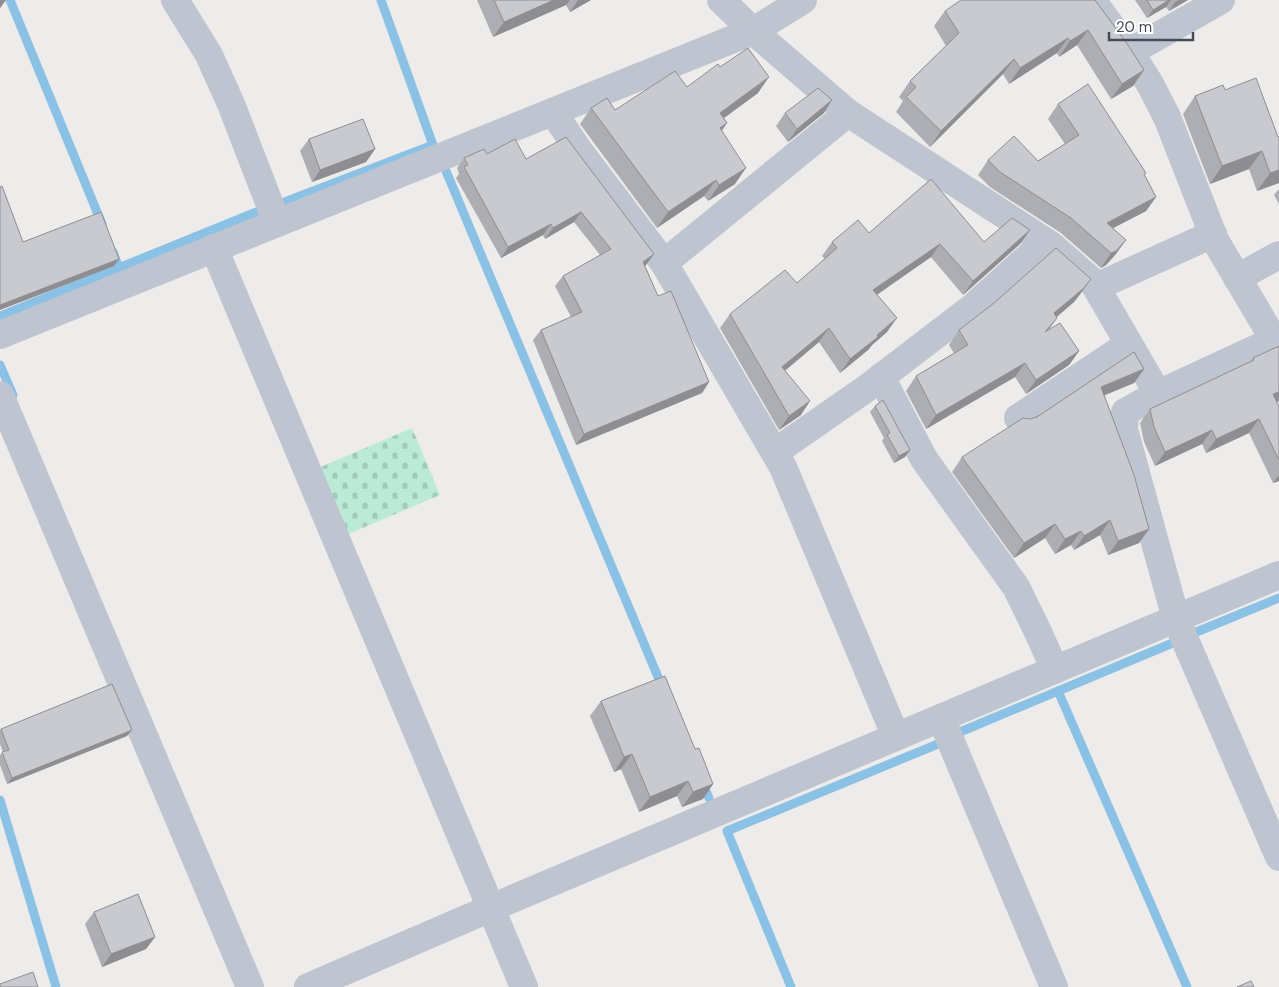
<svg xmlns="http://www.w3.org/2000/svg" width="1279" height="987" viewBox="0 0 1279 987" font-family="'DM Sans',sans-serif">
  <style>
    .cemetery { fill: url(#cemetery-stones) }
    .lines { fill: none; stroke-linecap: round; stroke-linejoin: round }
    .stream { stroke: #8bc1e5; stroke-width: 9 }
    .minor { stroke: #bfc5d0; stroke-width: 28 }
    .wall { fill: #adaeb3 }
    .shaded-wall { fill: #8d8d92 }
    .building { fill: #c9cad0; stroke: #8d8d92 }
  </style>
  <defs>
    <pattern id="cemetery-stones" width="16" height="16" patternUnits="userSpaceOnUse" patternTransform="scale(1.25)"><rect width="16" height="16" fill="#bbead6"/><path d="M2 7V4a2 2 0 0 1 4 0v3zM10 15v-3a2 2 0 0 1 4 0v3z" fill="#a2caba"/></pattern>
  </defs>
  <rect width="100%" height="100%" fill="#eeeceb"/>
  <polygon class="cemetery" points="412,428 440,495 346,535 316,469"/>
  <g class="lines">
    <g class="stream">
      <polyline points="10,0 102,224"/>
      <polyline points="446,171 663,689"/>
      <polyline points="282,203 433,145 381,0"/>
      <polyline points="113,252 119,268"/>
      <polyline points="0,316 259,211"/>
      <polyline points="0,365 13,395"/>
      <polyline points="1194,633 1279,598"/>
      <polyline points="1058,691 1187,987"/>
      <polyline points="960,732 1175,642"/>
      <polyline points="702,782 709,798"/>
      <polyline points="0,800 56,987"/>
      <polyline points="791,987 727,831 938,744"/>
    </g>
    <g class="minor">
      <polyline points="175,0 209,55 231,104 277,223"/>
      <polyline points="721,0 753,31 848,113 1052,246 1093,282 1158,394 1125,412 1124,429 1176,619 1279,857"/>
      <polyline points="1092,0 1130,52 1150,84 1167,117 1215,240 1274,340"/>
      <polyline points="1130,52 1221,0"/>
      <polyline points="553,112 580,152 664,263 783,467 896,737"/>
      <polyline points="214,248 524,987"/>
      <polyline points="664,263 848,113"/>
      <polyline points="1237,278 1279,255"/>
      <polyline points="1096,287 1213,234"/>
      <polyline points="0,335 753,31 803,0"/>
      <polyline points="881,377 924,459 1016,587 1038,632 1055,670"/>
      <polyline points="1158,394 1279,338"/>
      <polyline points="0,395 250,987"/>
      <polyline points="1018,418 1129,344"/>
      <polyline points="775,452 867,388 974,306 1045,242"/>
      <polyline points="941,718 1054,987"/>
      <polyline points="308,987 491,908 1279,575"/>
    </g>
  </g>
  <g class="wall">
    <polygon points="477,0 591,0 570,12 566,5 493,37"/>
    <polygon points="1095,0 1144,70 1133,86 1111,99 1077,45 1059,57 1057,53 1009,84 1003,74 930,147 896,112 903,101 899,97 910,81 946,46 934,26 945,11"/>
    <polygon points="1135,0 1188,0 1169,11 1166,7 1147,18"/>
    <polygon points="720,67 758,93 724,118 727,123 722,130 735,184 708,201 704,196 657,228 580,124 591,108 615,110 687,87"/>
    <polygon points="1225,90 1278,137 1279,136 1279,183 1257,191 1249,169 1210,184 1183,114 1195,96"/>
    <polygon points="1058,104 1144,175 1156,197 1146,211 1113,228 1116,254 1106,265 1101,268 1061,233 990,187 978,175 988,160 1038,161 1065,144 1048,119"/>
    <polygon points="785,113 824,113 788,142 776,126"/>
    <polygon points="309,139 375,149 366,162 312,182 300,151"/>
    <polygon points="487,154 526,159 654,254 645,266 658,296 709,382 702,393 576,445 533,340 541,330 571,317 555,286 563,276 600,255 574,222 545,239 543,235 501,258 456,178 459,174 457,168 464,158"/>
    <polygon points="1279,189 1279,204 1274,195"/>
    <polygon points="1030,230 1020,244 963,295 931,257 877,295 887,332 872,345 868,350 840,373 819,342 785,371 801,415 779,430 720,328 730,314 797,283 825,259 822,256 832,242 869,233 984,242"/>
    <polygon points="1081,293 1074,302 1056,317 1057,318 1049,330 1079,351 1069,365 1026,394 1015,377 926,429 906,391 916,376 954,353 949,345 959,330"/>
    <polygon points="1253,358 1279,401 1277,402 1279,407 1279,481 1273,483 1249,433 1206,453 1202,444 1155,466 1144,442 1140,423 1150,409 1250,362"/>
    <polygon points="1144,369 1134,383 1104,395 1149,529 1139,543 1108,555 1100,535 1074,550 1071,545 1055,554 1045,538 1014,558 952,472 962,457 1030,419"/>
    <polygon points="875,406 905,457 894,463 882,441 884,438 870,412"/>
    <polygon points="601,701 695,749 713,784 703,799 682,807 677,796 639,812 621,769 614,772 590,716"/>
    <polygon points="1,729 127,736 7,784 0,765 0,755 3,752 0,744 0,730"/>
    <polygon points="94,912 155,937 146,949 102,967 85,924"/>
  </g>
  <g class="shaded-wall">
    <polygon points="0,0 6,0 1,7 0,8"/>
    <polygon points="554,0 570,0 566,5 493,37 504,22"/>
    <polygon points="578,0 591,0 570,12"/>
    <polygon points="1169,0 1171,0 1166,7 1147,18 1153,10"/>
    <polygon points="1179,0 1188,0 1169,11 1175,2"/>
    <polygon points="1088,30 1077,45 1059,57 1070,41"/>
    <polygon points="1068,38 1057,53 1009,84 1020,68"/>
    <polygon points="1014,59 1003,74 930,147 941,131"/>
    <polygon points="1144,70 1133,86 1111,99 1122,84"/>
    <polygon points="769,77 758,93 709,129 720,113"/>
    <polygon points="832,100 824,113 788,142 797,129"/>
    <polygon points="727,123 716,139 720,128"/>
    <polygon points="375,149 366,162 312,182 320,170"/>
    <polygon points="1262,151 1249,169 1210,184 1222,166"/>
    <polygon points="746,168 735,184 708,201 719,185"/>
    <polygon points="1279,170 1279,183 1257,191 1270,173"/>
    <polygon points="716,180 704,196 657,228 668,212"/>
    <polygon points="1156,197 1146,211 1096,237 1107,223"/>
    <polygon points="581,212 574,222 545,239 553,228"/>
    <polygon points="551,224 543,235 501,258 508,247"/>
    <polygon points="1030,230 1020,244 963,295 973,281"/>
    <polygon points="1126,240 1116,254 1106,265 1101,268 1111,253"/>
    <polygon points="940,244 931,257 863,304 873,290"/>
    <polygon points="654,254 646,265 636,273 643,262"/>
    <polygon points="119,259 114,266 0,310 0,305"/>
    <polygon points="1091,279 1081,293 1074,302 1044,328 1054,313"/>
    <polygon points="897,318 887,332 872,345 868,350 840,373 850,359"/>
    <polygon points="829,328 819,342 772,381 782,367"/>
    <polygon points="1079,351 1069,365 1026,394 1036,380"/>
    <polygon points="1025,363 1015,377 926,429 936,415"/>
    <polygon points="1144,369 1134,383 1091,401 1101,387"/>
    <polygon points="709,382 702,393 576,445 584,434"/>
    <polygon points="1279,392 1279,401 1263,409 1273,394"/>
    <polygon points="810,401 801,415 779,430 789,416"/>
    <polygon points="1259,419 1249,433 1206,453 1216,439"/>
    <polygon points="1212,430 1202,444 1155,466 1165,452"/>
    <polygon points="910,450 905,457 894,463 899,456"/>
    <polygon points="1279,475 1279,481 1273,483"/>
    <polygon points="1110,520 1100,535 1074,550 1084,536"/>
    <polygon points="1055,524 1045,538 1014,558 1024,543"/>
    <polygon points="1149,529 1139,543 1108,555 1118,541"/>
    <polygon points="1081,531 1071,545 1055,554 1065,539"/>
    <polygon points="132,730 127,736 7,784 12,778"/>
    <polygon points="632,754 621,769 614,772 624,757"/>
    <polygon points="688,781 677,796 639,812 650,797"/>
    <polygon points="713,784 703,799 682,807 693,792"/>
    <polygon points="155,937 146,949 102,967 111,954"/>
  </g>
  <g class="building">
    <polygon points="494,0 554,0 504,22"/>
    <polygon points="961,0 1095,0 1128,45 1144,70 1122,84 1088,30 1070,41 1068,38 1020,68 1014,59 941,131 906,97 916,87 910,81 959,33 945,11"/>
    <polygon points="1147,0 1169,0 1153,10"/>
    <polygon points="748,48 769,77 720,113 727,123 720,128 746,168 719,185 716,180 668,212 591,108 607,98 615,110 675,71 687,87 718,64 720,67"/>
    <polygon points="1256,78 1278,137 1279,136 1279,170 1270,173 1262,151 1222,166 1195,96 1223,85 1225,90"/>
    <polygon points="1088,84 1146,173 1144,174 1156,197 1107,223 1126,240 1116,251 1111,253 1071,218 1000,172 988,160 1014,136 1038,161 1079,135 1058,104"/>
    <polygon points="818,88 832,100 797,129 785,113"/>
    <polygon points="363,119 375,149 320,170 309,139"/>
    <polygon points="566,137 654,254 643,262 658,296 671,291 709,382 584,434 541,330 582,312 563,276 611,249 581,212 553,228 551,224 508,247 464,167 468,165 464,158 484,149 487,154 515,139 526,159"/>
    <polygon points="931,179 984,242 1012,218 1030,230 973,281 940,244 873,290 897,318 877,335 878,337 850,359 829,328 782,367 810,401 789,416 730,314 785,270 797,283 837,248 832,242 858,220 869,233"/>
    <polygon points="2,186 23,242 101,212 119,259 0,305 0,187"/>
    <polygon points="1056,248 1091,279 1084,288 1054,313 1057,318 1045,332 1060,323 1079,351 1036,380 1025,363 936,415 916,376 968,345 959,330 994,303"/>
    <polygon points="1279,346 1279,392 1273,394 1279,407 1279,460 1259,419 1216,439 1212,430 1165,452 1154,427 1150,409 1254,360 1253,358"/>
    <polygon points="1134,352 1144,369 1101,387 1134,475 1149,529 1118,541 1110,520 1084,536 1081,531 1065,539 1055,524 1024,543 962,457 1023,418 1030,419 1037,417"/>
    <polygon points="883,400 910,450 899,456 887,435 890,433 875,406"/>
    <polygon points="665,676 695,749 699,748 713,784 693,792 688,781 650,797 632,754 624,757 601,701"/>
    <polygon points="112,684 132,730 12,778 2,752 9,750 1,729"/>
    <polygon points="138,894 155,937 111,954 94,912"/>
    <polygon points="33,972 38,987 0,987 0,984"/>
    <polygon points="1251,981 1254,987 1237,987"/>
  </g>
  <path d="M1109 32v8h84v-8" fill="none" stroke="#454b57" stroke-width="2.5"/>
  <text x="1116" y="32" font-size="15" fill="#454b57" stroke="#ffffff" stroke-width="4" paint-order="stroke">20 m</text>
</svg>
